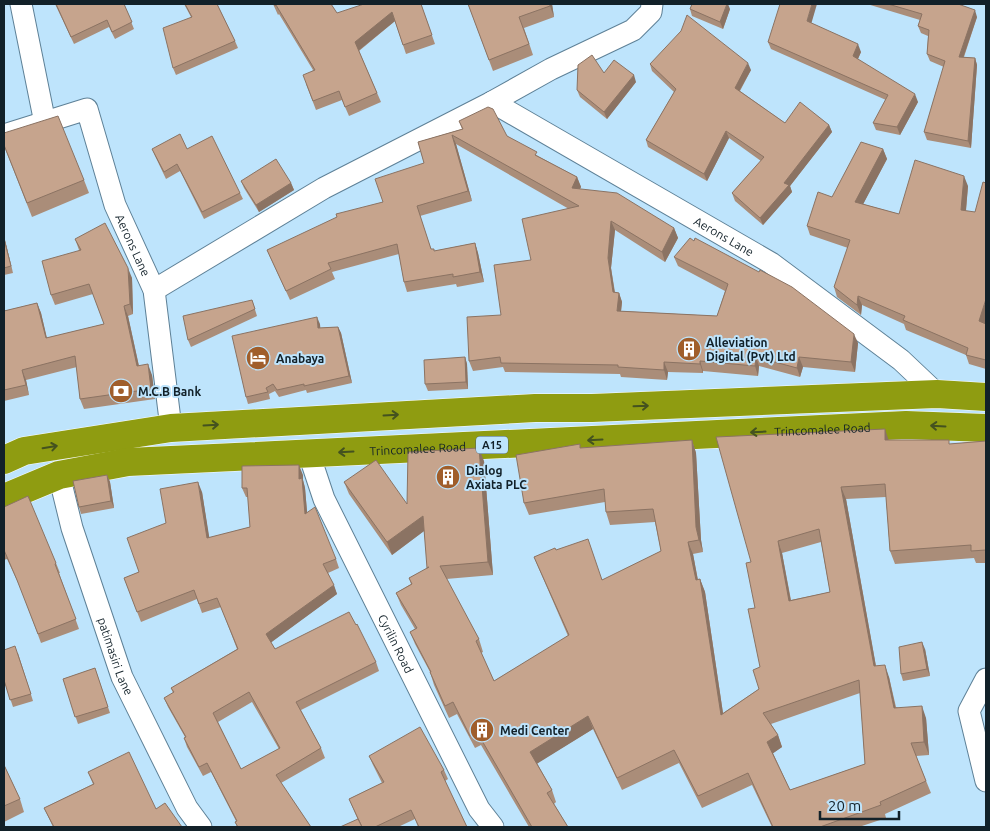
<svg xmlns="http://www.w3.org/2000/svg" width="990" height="831" viewBox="0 0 990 831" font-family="Ubuntu,sans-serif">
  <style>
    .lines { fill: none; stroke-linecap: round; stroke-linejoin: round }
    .street-casing { stroke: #5e8197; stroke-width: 23 }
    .highway-casing { stroke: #fff; stroke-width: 29 }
    .street { stroke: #fff; stroke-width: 21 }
    .highway { stroke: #8f9c11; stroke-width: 28 }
    .wall { fill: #aa8d79; fill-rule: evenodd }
    .shaded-wall { fill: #8b7363 }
    .building { fill: #c6a48d; stroke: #8b7363; fill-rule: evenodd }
    .oneway { stroke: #44521f }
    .labels { text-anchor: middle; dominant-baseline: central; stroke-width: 4; stroke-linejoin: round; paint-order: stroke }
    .shield { fill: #bee4fc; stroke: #465c68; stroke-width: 1 }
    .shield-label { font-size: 11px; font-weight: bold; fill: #122129 }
    .street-label { font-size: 12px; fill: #122129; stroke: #bee4fc }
    .poi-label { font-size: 12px; font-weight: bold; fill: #122129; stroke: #bee4fc; text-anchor: start }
  </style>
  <rect width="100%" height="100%" fill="#bee4fc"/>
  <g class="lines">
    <g class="street-casing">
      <g id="street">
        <polyline points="21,4 45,123"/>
        <path id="s1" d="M 492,102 L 771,263 L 901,360 L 937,394"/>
        <path id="s2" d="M 4,135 L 87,109 L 115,205 L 154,290 L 171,428"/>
        <polyline points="154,290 324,188 492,102 551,69 633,30 651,12 652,4"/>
        <path id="s3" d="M 309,454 L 324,499 L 479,809 L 493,827"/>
        <path id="s4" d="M 59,475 L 72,528 L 122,677 L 187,808 L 201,827"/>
        <polyline points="986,679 969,711 986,781"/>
      </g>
    </g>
    <g class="highway-casing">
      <g id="highway">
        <polyline points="4,460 24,451 171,428 535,408 592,408 937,394 986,397"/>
        <path id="s5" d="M 4,498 L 59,475 L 128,462 L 906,425 L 986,428"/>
      </g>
    </g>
    <use href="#street" class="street"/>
    <use href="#highway" class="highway"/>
  </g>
  <g class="wall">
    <polygon points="55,4 124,4 134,29 115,39 109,27 74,44"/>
    <polygon points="184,4 217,4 235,41 238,48 176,75 173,68 191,17"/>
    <polygon points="273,4 331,4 337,13 421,4 435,44 406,54 395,21 359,51 381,102 349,116 342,100 316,110 306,84 313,70 279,14 278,15"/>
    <polygon points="468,4 552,4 554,17 524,28 533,55 493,71"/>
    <polygon points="867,4 958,4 977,17 964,57 975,58 977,65 971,148 927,140 924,132 944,67 930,61 927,54 928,36 921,33 918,26 920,20"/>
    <polygon points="690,9 730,9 723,29 692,16"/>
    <polygon points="811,23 861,52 858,59 918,102 900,135 876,130 873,123 886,100 771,49 768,42"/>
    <polygon points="650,64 751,70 740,91 785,123 829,125 832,132 790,186 792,192 763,225 735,201 732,193 761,161 729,138 707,181 648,147 646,140 674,92 652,71"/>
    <polygon points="604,73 636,82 607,119 580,97 577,90"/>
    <polygon points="459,121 507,136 538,156 577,177 581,187 580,189 674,228 678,238 665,262 615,230 611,268 615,292 619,293 622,302 621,311 717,316 725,291 678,266 674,257 858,343 855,372 803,367 800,377 759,366 758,376 703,371 703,373 668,372 667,380 621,377 620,374 505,372 503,367 473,371 469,361 501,315 531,260 569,209 456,144 472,201 420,216 431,249 434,251 475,243 478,253 484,282 457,287 456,284 407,292 404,282 399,254 332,272 335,279 290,300 271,259 267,250 383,202 424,163 418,142 462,129"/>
    <polygon points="4,146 84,180 89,193 32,217"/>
    <polygon points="152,149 187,149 240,193 243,199 204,219 180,171 166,179 155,156"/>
    <polygon points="883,149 887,159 863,204 899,214 968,186 966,211 985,323 986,324 986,369 969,364 966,355 906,330 904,324 862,305 861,315 837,297 834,287 848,248 810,235 807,226 832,197"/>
    <polygon points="241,181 291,183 294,190 259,212 244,188"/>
    <polygon points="4,236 13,273 4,275"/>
    <polygon points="75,239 132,278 133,314 128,316 139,366 152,375 155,399 84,409 80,399 77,367 26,380 29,395 4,401 4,311 37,303 41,313 47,338 104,324 93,294 55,305 51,295 79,250"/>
    <polygon points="252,300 257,316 191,347 188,340"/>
    <polygon points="320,324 320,328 338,327 341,333 352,383 307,393 306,390 279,397 275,391 269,394 270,399 248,404 246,397"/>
    <polygon points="465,357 467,364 468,389 428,391 425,384"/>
    <path d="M 692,440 L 696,453 L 701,540 L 703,552 L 693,554 L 698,580 L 700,579 L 705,592 L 723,713 L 759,689 L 760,667 L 751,562 L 889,440 L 950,444 L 986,441 L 986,563 L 976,563 L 974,558 L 895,564 L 890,551 L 886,497 L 846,499 L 876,666 L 889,677 L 896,707 L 926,718 L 929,755 L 916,756 L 931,793 L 885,814 L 886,818 L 859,827 L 772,827 L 752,785 L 702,808 L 679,763 L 622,790 L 593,729 L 537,763 L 552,790 L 556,802 L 554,804 L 568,827 L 529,827 L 481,745 L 475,748 L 457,714 L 449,718 L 434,685 L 430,672 L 415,644 L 410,632 L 415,629 L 401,605 L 396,593 L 411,584 L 409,578 L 428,568 L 424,531 L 392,555 L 349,494 L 344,482 L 407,504 L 484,461 L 493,575 L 446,579 L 479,639 L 483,652 L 481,653 L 494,681 L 568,636 L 539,569 L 534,557 L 556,550 L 603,580 L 661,551 L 655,522 L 610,525 L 606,512 L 605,502 L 529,515 L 524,503 L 581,448 ZM 821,542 L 830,592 L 791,600 L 782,553 ZM 860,693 L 865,764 L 790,790 L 773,753 L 782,747 L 778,735 L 771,724 Z"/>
    <polygon points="107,475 110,482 114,508 81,514 79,507"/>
    <path d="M 303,475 L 303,480 L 305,488 L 307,512 L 336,559 L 339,568 L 328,573 L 337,594 L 271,642 L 275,649 L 376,662 L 379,671 L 301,710 L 321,748 L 325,758 L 281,783 L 311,827 L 237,827 L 235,822 L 236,821 L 211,772 L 203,776 L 187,747 L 184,738 L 185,737 L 168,707 L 164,698 L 173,693 L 171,688 L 237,649 L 221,607 L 202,613 L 197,599 L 141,622 L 124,578 L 139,572 L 166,523 L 202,492 L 209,538 L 250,527 L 248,497 L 246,497 L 242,488 ZM 252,702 L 279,749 L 241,769 L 218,722 Z"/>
    <polygon points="4,507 56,563 60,573 59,573 79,629 41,643 21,589 7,559 4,560"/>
    <polygon points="925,649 930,676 903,681 901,674"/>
    <polygon points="18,653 33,701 13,707 4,680"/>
    <polygon points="95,668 110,713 78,724 63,679"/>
    <polygon points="369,756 444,770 448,779 445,781 467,827 418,827 415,819 398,827 340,827 358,820 349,799 382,783 373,765"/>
    <polygon points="4,765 20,799 24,812 4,822"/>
    <polygon points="88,772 156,809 182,827 53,827 44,808 93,784"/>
  </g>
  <g class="shaded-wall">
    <polygon points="550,4 552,4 554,17 550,6"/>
    <polygon points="727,4 728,4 730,9 723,29 720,22"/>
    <polygon points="812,4 817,4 810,28 807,21"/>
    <polygon points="975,10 977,17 961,64 959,57"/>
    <polygon points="392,12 395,21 358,51 355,42"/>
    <polygon points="858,44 861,52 856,63 853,56"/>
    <polygon points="975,58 977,65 971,148 968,141"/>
    <polygon points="748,63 751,70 737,95 735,88"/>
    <polygon points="634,75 636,82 607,119 604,112"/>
    <polygon points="915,94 918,102 900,135 897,127"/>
    <polygon points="829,125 832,132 790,186 792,192 763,225 760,218 784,183"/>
    <polygon points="726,131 729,138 707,181 704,174"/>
    <polygon points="452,135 456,144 472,201 468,191"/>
    <polygon points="883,149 887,159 859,212 855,202"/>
    <polygon points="964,176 968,186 965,220 961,210"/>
    <polygon points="577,177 581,187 575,197 572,188"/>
    <polygon points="291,183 294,190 259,212 256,205"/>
    <polygon points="611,221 615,230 611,268 616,302 613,292 608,258"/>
    <polygon points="674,228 678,238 665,262 662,252"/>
    <polygon points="4,236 13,273 4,239"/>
    <polygon points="475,243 478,253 484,282 480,272"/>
    <polygon points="128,268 132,278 133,314 130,304"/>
    <polygon points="619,293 622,302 620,320 617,311"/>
    <polygon points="858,296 862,305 861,315 857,305"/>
    <polygon points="986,299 986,320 983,331 979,321"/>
    <polygon points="37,303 41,313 49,348 46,338"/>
    <polygon points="124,306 128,316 141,376 137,366"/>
    <polygon points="317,317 320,324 321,335 318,328"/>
    <polygon points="338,327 341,333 352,383 349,376"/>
    <polygon points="854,334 858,343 855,372 851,362"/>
    <polygon points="465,357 467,364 468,389 466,382"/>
    <polygon points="756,357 759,366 758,376 755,366"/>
    <polygon points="799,357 803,367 800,377 797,368"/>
    <polygon points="700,361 703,371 703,373 700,364"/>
    <polygon points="664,362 668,372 667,380 664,370"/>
    <polygon points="148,364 152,375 155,399 151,389"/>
    <polygon points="22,370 26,380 29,395 26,385"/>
    <polygon points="885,429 889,441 885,440"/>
    <polygon points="692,440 696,453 701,540 703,552 699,540 696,527"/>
    <polygon points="479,448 484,461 493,575 488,562"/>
    <polygon points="299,465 303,475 303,480 305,488 308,523 305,514 299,479"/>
    <polygon points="107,475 110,482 114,508 111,501"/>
    <polygon points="198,482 202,492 211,548 207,538"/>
    <polygon points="841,487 846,499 878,678 874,666"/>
    <polygon points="423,516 428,528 392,555 387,542"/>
    <polygon points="778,541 782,553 793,613 789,601"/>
    <polygon points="688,542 693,554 700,592 696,580"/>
    <polygon points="700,579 705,592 725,727 721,715"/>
    <polygon points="334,585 337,594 269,644 266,634"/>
    <polygon points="922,642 925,649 930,676 927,669"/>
    <polygon points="885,665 889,677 898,720 894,708"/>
    <polygon points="922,706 926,718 929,755 924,742"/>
    <polygon points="588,716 593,729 535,765 530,752"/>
    <polygon points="778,735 782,747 772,754 767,742"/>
  </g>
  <g class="building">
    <polygon points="56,4 124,4 132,22 112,32 107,20 71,37"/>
    <polygon points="185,4 217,4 235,41 173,68 163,28 192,17"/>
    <polygon points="274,4 331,4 337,13 364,4 421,4 432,35 403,45 392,12 355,42 377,93 345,107 339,91 313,101 303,75 315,70 276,5 275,6"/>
    <polygon points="468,4 550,4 550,6 519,17 529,44 489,60"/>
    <polygon points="692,4 727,4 720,22 690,9"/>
    <polygon points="780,4 812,4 807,21 858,44 853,56 915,94 897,127 873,123 888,95 768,42"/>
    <polygon points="888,4 958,4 975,10 959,57 975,58 968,141 924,132 945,61 927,54 929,30 918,26 922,14"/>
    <polygon points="687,15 748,63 735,88 785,123 800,102 829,125 784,183 789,185 760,218 732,193 764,157 726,131 704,174 646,140 676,89 650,64 681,31"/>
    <polygon points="592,55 604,73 614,60 634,75 604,112 577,90 578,65"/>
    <polygon points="488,107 493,109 507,136 537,152 535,155 577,177 572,188 617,193 674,228 662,252 611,221 608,258 613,292 619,293 617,311 717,316 728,284 674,257 690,238 694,241 695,238 759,272 760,270 792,287 854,334 851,362 799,357 797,368 756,357 755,366 700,361 700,364 664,362 664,370 618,367 618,365 501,363 500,357 469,361 467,317 501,315 494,265 531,260 522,219 579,206 452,135 468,191 417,206 431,249 434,249 434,251 475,243 480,272 453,277 453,274 404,282 397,244 328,263 331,269 286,291 267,250 337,217 336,214 383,202 375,179 424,163 418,142 463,129 459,121"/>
    <polygon points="58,116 84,180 27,203 4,145 4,133"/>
    <polygon points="180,134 187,149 212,136 240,193 202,212 177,164 164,172 152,149"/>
    <polygon points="861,142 883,149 855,202 899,214 915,160 964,176 961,210 975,212 983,182 986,183 986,299 979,321 986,324 986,360 966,355 968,348 903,320 905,316 858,296 857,305 834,287 850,240 807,226 818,192 832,197"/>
    <polygon points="276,159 291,183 256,205 241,181"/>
    <polygon points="105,223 128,268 130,304 124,306 137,366 148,364 151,389 80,399 75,356 22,370 26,385 4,390 4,311 37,303 46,338 104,324 89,284 51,295 42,261 81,250 75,239"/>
    <polygon points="4,239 11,266 4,268"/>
    <polygon points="252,300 255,309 188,340 183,316"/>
    <polygon points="317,317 318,328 338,327 349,376 304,386 304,384 277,390 273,384 266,388 268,392 246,397 232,336"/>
    <polygon points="465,357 466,382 425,384 424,360"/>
    <path d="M 885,429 L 885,440 L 949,440 L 949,444 L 986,441 L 986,550 L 971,551 L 971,545 L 890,551 L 885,484 L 841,487 L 874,666 L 885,665 L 894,708 L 922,706 L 924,742 L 911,743 L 926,781 L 880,802 L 881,805 L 820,827 L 773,827 L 748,773 L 698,796 L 674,750 L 617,778 L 588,716 L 530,752 L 552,790 L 547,793 L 568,827 L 532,827 L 477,732 L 470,736 L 453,702 L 445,706 L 430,672 L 431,672 L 410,632 L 417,628 L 396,593 L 412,584 L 409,578 L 429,567 L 427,568 L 423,516 L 387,542 L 344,482 L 376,460 L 407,504 L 408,452 L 479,448 L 488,562 L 440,566 L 479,639 L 476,641 L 494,681 L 569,635 L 534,557 L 555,548 L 556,550 L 588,539 L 602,580 L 661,551 L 653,509 L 606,512 L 604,489 L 524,503 L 516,455 L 580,444 L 580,448 L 692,440 L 696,527 L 699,540 L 688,542 L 696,580 L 700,579 L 721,715 L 759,689 L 753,670 L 760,667 L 748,609 L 755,608 L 746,563 L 751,562 L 716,437 ZM 819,529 L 830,592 L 789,601 L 778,541 ZM 859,680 L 865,764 L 790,790 L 767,742 L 778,735 L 763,713 Z"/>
    <path d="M 299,465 L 299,479 L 302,478 L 305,514 L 315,507 L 336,559 L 323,564 L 334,585 L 266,634 L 275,649 L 349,612 L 356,625 L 357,624 L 376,662 L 296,702 L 321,748 L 276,775 L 311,827 L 238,827 L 235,822 L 237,821 L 207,763 L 199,767 L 184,738 L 186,737 L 164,698 L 174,692 L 171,688 L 238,649 L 217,598 L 199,604 L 194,590 L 137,612 L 124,578 L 139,572 L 127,538 L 166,523 L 160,489 L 198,482 L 207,538 L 250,527 L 247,488 L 242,488 L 242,466 ZM 249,692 L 280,748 L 241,769 L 213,713 Z"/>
    <polygon points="107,475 111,501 79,507 73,481"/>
    <polygon points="28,496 56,563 55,564 76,619 38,634 17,580 4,550 4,507"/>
    <polygon points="922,642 927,669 901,674 899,647"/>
    <polygon points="15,646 31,694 10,700 4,680 4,650"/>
    <polygon points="95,668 108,707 75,717 63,679"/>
    <polygon points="420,727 444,770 441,772 467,827 419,827 411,810 375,827 362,827 349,799 384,782 369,756"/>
    <polygon points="129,752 156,809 165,803 182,827 54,827 44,808 94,784 88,772"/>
    <polygon points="4,765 20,799 4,806"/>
    <polygon points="358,819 362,827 340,827"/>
  </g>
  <defs><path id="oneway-shaft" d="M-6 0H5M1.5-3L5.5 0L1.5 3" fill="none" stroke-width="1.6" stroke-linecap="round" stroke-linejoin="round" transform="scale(1.25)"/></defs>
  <g class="oneway">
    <use href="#oneway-shaft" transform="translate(641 406) rotate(-2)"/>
    <use href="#oneway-shaft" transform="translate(391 415) rotate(-3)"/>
    <use href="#oneway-shaft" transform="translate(211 425) rotate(-3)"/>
    <use href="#oneway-shaft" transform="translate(938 426) rotate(-177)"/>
    <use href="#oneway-shaft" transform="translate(758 432) rotate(177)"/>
    <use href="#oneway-shaft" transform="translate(595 440) rotate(177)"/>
    <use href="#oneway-shaft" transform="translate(50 447) rotate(-9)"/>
    <use href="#oneway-shaft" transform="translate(346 452) rotate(177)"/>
  </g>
  <defs>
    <g id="building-disc" transform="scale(1.25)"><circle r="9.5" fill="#a05e2b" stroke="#bee4fc"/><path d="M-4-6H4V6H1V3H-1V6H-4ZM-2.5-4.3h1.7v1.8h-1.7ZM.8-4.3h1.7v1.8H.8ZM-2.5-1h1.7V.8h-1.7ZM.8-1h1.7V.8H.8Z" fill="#fff"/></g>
    <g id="hotel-disc" transform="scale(1.25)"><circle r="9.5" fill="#a05e2b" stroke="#bee4fc"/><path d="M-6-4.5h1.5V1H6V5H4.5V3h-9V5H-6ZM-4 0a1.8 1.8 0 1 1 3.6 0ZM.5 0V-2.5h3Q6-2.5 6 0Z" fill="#fff"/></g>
    <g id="bank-disc" transform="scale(1.25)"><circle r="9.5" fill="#a05e2b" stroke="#bee4fc"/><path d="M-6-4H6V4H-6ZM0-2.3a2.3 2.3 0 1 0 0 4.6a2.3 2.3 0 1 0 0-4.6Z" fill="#fff"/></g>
  </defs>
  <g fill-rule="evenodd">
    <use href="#building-disc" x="689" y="349"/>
    <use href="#hotel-disc" x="258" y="358"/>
    <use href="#bank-disc" x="121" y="391"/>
    <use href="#building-disc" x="448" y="477"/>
    <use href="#building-disc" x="482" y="730"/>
  </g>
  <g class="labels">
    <rect class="shield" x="476" y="436.5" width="32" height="17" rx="4"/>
    <g class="shield-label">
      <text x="492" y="445">A15</text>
    </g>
    <g class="street-label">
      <text stroke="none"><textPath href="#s1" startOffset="268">Aerons Lane</textPath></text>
      <text stroke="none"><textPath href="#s2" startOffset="231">Aerons Lane</textPath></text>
      <text stroke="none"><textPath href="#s5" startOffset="825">Trincomalee Road</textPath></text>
      <text stroke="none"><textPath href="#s5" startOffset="420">Trincomalee Road</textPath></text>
      <text stroke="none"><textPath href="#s3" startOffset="209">Cyrilin Road</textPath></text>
      <text stroke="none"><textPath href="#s4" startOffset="190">patimasiri Lane</textPath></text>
    </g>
    <g class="poi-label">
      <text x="706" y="342">Alleviation<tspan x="706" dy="14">Digital (Pvt) Ltd</tspan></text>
      <text x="276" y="358">Anabaya</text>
      <text x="138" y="391">M.C.B Bank</text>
      <text x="466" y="470">Dialog<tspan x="466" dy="14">Axiata PLC</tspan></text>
      <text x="500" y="730">Medi Center</text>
    </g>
  </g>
  <rect width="990" height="831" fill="none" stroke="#122129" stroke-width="10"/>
  <path d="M820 811v8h79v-8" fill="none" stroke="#122129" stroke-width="2.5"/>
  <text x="828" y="811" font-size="15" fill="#122129" stroke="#bee4fc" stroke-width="4" paint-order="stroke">20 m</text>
</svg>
